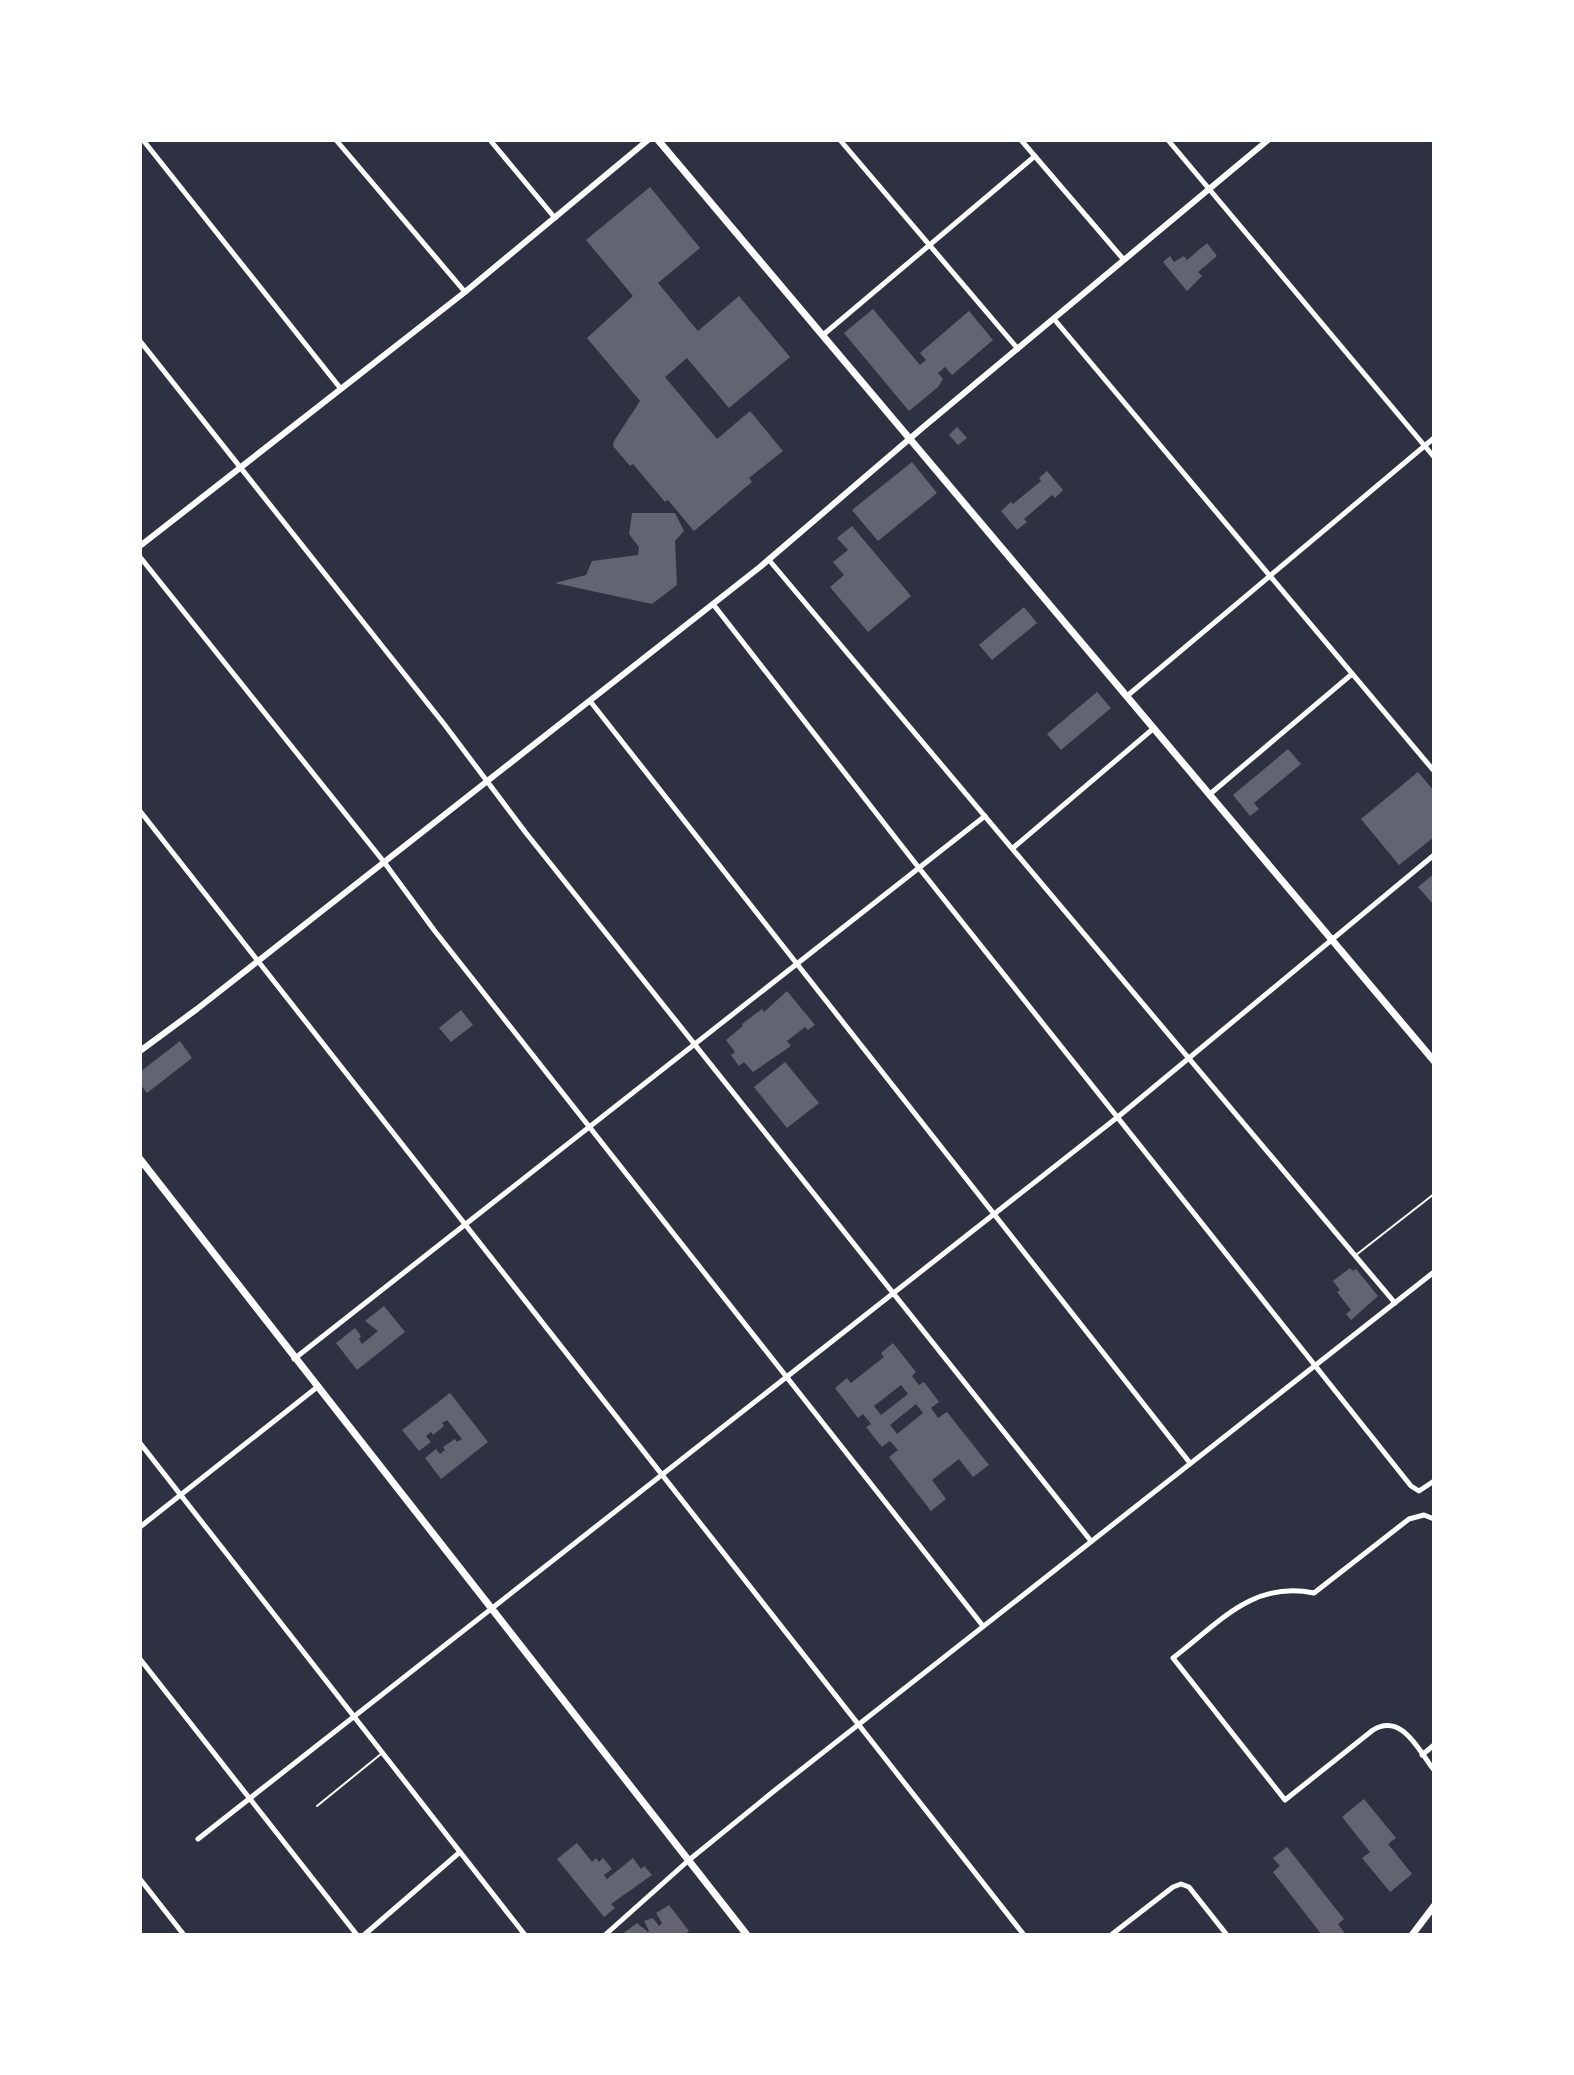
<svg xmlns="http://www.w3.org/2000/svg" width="1574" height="2075" viewBox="0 0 1574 2075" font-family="'Varela Round',sans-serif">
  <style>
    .building { fill: #626471; fill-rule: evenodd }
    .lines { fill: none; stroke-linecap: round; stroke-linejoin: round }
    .service { stroke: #fff; stroke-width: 2 }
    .minor { stroke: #fff; stroke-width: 5 }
    .tertiary { stroke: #fff; stroke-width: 6 }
    .secondary { stroke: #fff; stroke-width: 7 }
  </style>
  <rect width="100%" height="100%" fill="#2d3142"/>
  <g class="building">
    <polygon points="650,187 700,248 658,283 698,331 739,296 790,357 729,408 687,358 665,377 717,439 750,411 783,451 749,478 752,482 694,531 668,500 665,502 633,464 630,466 613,446 614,441 640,401 587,338 633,296 586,240"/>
    <polygon points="1207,243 1217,256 1198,272 1202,276 1187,291 1163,262 1170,256 1174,262 1184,256 1187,260"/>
    <polygon points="873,309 920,365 926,360 920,353 969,311 993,340 952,375 945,367 938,373 943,379 938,387 909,411 844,333"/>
    <polygon points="957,427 967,438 958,445 949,435"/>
    <polygon points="912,462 937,493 878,541 852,510"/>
    <polygon points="1047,471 1063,490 1055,498 1052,495 1024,519 1027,522 1017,530 1001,511 1011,502 1013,504 1041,481 1039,478"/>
    <polygon points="632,513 675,513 684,531 675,541 677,585 652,604 555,583 586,575 592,561 638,555 639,547 629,534"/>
    <polygon points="852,526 911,596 868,632 830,587 844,575 833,562 848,550 837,538"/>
    <polygon points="1024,607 1037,623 992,660 979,645"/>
    <polygon points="1097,692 1111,708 1061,750 1047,734"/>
    <polygon points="1288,749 1301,764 1254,803 1259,809 1250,816 1233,795"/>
    <polygon points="1418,772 1434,791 1434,837 1399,865 1361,819"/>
    <polygon points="1434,874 1434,905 1418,887"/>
    <polygon points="787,991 815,1025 808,1030 805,1027 787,1041 791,1046 753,1072 744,1062 739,1066 731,1055 735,1052 726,1040 743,1026 742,1024 762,1009 764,1012"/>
    <polygon points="461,1010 473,1025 451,1042 439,1028"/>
    <polygon points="180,1041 192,1058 147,1093 140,1084 140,1072"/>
    <polygon points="785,1062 819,1103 787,1128 754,1087"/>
    <polygon points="1350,1268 1353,1271 1356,1269 1378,1296 1351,1320 1346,1314 1351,1310 1337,1292 1340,1290 1333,1281"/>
    <polygon points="384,1306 405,1332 357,1370 336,1343 355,1328 361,1336 359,1339 362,1344 367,1340 378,1331 365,1321"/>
    <path d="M 893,1343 L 916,1372 L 912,1376 L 919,1385 L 924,1382 L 939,1402 L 931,1408 L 938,1418 L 947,1412 L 989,1465 L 973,1477 L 959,1459 L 932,1480 L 946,1499 L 931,1511 L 889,1457 L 898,1450 L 890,1441 L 882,1447 L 866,1427 L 871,1424 L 863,1414 L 858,1418 L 835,1388 L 847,1378 L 851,1383 L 884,1357 L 881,1353 ZM 901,1385 L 908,1394 L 881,1415 L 874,1406 ZM 916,1404 L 923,1413 L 897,1434 L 890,1425 Z"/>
    <polygon points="450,1393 488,1442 441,1479 425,1458 436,1449 440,1454 445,1450 443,1447 455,1439 457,1442 462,1439 447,1420 442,1423 444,1426 433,1435 431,1432 426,1436 431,1442 419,1451 402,1430"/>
    <polygon points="1364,1799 1396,1838 1388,1844 1412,1874 1390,1892 1362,1858 1370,1852 1342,1817"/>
    <polygon points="577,1843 592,1862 596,1858 599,1862 603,1858 612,1869 604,1875 607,1879 633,1858 641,1869 644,1866 652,1875 611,1904 615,1908 604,1917 557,1859"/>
    <polygon points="1287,1847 1344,1919 1338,1924 1346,1935 1322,1935 1273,1872 1280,1866 1273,1858"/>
    <polygon points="669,1905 689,1931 684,1935 621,1935 637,1923 648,1932 649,1931 644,1921 653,1918 659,1926 662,1923 656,1913"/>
  </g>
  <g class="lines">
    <g class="service">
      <polyline points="1356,1255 1434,1194"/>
      <polyline points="317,1806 381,1754"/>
    </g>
    <g class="minor">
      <polyline points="143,140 341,389"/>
      <polyline points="336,140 465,292"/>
      <polyline points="490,140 555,218"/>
      <polyline points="840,140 1018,349"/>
      <polyline points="1021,140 1124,260"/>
      <polyline points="1168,140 1434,457"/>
      <polyline points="1054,319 1434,771"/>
      <polyline points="823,335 1035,156"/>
      <polyline points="140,341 444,724 526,833 1091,1541"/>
      <polyline points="140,557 384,862 434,930 983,1626"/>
      <polyline points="769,560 1395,1303"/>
      <polyline points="713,604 919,868 1411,1486 1419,1491 1434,1481"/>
      <polyline points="1127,696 1434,438"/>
      <polyline points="590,701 1190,1463"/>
      <polyline points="1210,794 1352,674"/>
      <polyline points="140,811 1024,1935"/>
      <polyline points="1013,848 1154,728"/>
      <polyline points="294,1359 985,816"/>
      <polyline points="140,1443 525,1935"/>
      <path d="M 1434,1519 L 1424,1515 L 1409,1519 L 1314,1593 C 1252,1580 1218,1624 1173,1658 L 1285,1800 L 1373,1730 C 1402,1712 1419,1751 1434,1770"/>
      <polyline points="140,1527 316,1388"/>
      <polyline points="140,1659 357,1935"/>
      <polyline points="1422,1755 1434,1745"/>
      <polyline points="198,1839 1119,1116 1434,855"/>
      <polyline points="140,1879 184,1935"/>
      <polyline points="364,1935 460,1852"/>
      <polyline points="605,1935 689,1860 774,1791 1434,1272"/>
      <polyline points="1111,1935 1173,1887 1181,1884 1189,1887 1227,1935"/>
    </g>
    <g class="tertiary">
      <polyline points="140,546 465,292 648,140"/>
      <polyline points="140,1051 197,1009 760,567 921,429 1268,140"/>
    </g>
    <g class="secondary">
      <polyline points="658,140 1434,1061"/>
      <polyline points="140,1159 747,1935"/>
      <polyline points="1412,1935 1434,1906"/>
    </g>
  </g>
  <rect width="1574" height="2075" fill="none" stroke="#ffffff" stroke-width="284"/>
</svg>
